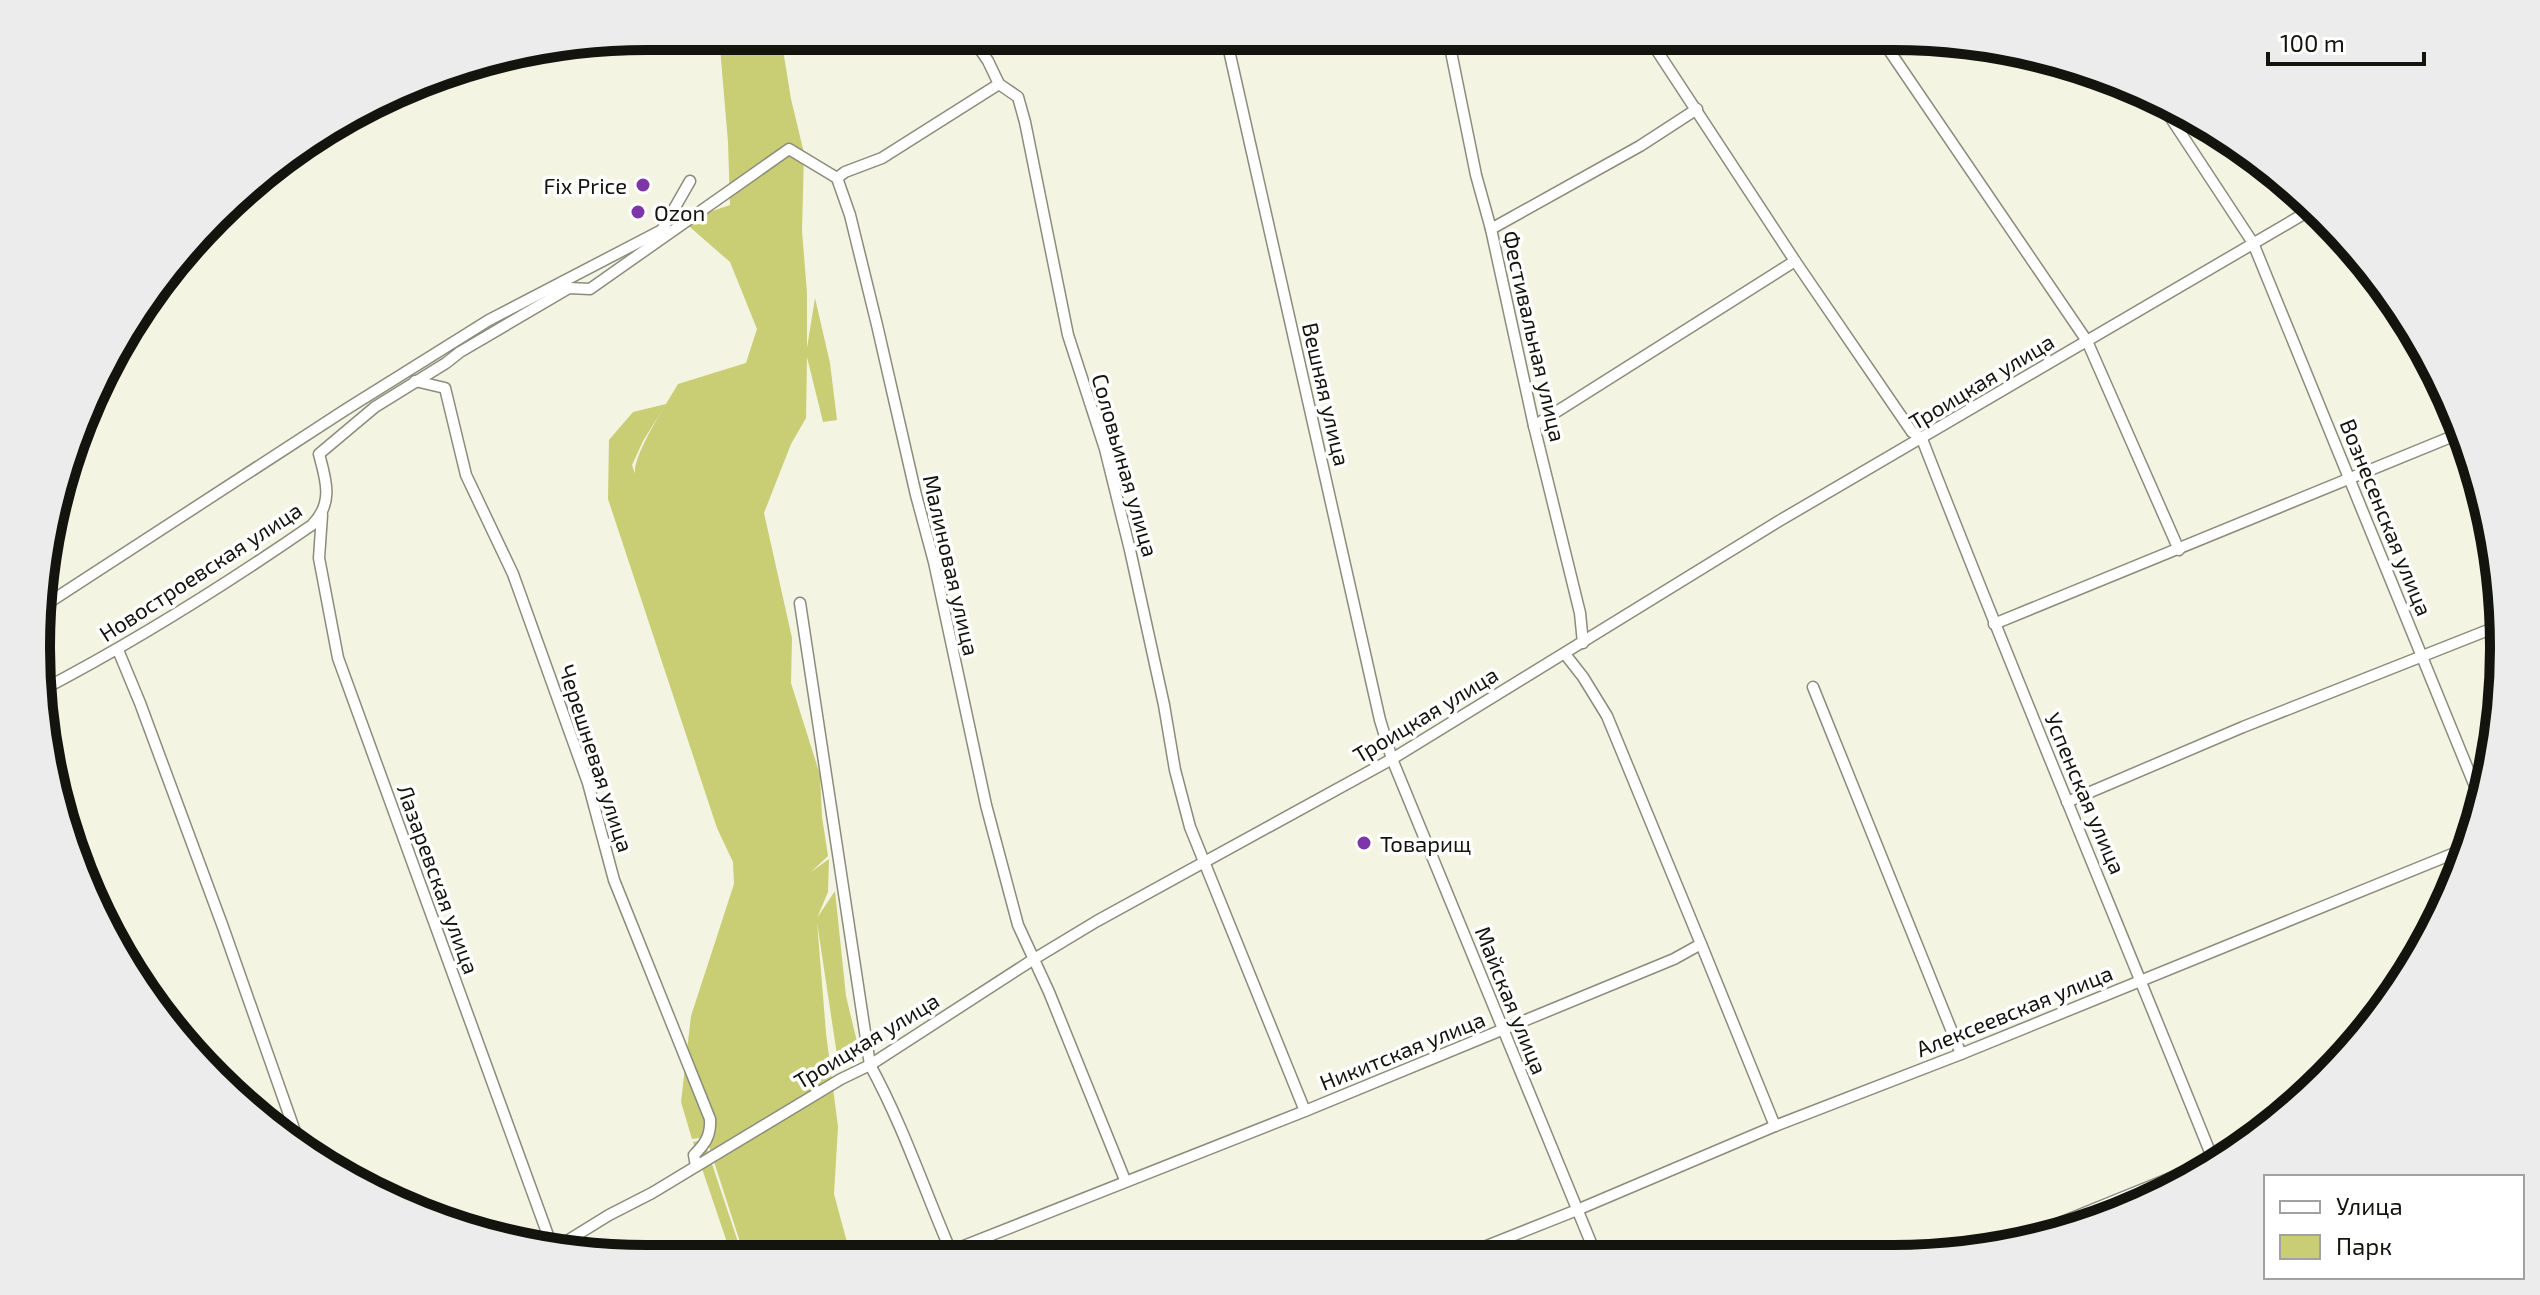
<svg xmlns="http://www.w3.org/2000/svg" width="2540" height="1295" viewBox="0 0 2540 1295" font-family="'Exo 2',sans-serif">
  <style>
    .green { fill: #c9cd74 }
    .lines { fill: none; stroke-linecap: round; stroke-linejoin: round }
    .minor-casing { stroke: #8b8c7c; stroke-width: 13 }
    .minor { stroke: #fff; stroke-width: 10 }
    .poi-dot { fill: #7e35a8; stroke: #fff; stroke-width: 3 }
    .labels { text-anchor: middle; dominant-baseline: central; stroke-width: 7; stroke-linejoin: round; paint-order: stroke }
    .poi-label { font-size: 22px; fill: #14140e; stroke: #fff; text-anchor: start }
    .street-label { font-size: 22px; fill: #14140e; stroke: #fff }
    .rim { fill: none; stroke: #14140e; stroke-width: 10 }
  </style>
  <rect width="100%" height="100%" fill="#f3f4e2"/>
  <g class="green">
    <path d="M 719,36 L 778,36 L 783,53 L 779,36 L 790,36 L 784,56 L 791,99 L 804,153 L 802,231 L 807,293 L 807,348 L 815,298 L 830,363 L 837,420 L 823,422 L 807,357 L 806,418 L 791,444 L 764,513 L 792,638 L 791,683 L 820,775 L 822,817 L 828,856 L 811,872 L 829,859 L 828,892 L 817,918 L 835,891 L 846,996 L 857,1042 L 837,1055 L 817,922 L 826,1033 L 838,1127 L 834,1194 L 851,1257 L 752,1257 L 738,1248 L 739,1239 L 706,1137 L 692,1139 L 681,1102 L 691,1016 L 734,884 L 733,862 L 717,828 L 608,499 L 609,440 L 633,412 L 666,404 L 643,441 L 632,465 L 635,474 C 632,456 667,403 678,384 L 746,363 L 757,329 L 730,262 L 683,221 L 730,205 L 728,142 Z"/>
    <polygon points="704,1140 737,1239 736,1249 748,1257 732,1257 693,1142"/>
  </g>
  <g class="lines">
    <g class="minor-casing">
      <g id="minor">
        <polyline points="1226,37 1380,720 1392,759 1596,1255"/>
        <polyline points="1448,37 1476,175 1491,229 1534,426 1580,613 1583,643"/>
        <path d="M 1648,37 L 1795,261 L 1912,432 L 1922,439 C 2016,681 2117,921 2214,1162"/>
        <polyline points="1880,37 2087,341 2179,550"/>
        <polyline points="999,84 1018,97 1025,122 1068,335 1105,449 1130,550 1164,705 1175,770 1190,827 1305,1111"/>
        <polyline points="2157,97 2253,243 2483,806"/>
        <polyline points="837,178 850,215 877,325 916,495 934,562 986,805 1018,925 1049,992 1125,1180"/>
        <polyline points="1491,229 1640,146 1697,109"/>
        <path d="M 415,381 L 445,388 L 466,475 L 513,574 L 588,783 L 614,880 L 710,1119 C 711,1136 705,1144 694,1155 L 696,1166"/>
        <polyline points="1534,426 1795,261"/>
        <polyline points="322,515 319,558 338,658 553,1249"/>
        <path d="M 800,603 L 870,1065 C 903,1125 925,1192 952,1254"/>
        <polyline points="45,605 345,410 489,320 662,230 690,181"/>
        <polyline points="1994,624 2463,432"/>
        <polyline points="118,650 140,703 223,927 298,1140"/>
        <polyline points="1813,687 1961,1054"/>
        <path d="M 42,690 C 136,641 225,585 312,525 C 334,503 326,480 319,454 L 375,407 L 446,363 L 460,352 L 569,288 L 590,289 L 789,149 L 837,178 L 845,172 L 882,158 L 999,84 L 988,61 L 971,36"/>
        <polyline points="2067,802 2243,727 2501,625"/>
        <polyline points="1701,944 1775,1126"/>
        <polyline points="2008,1244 2220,1158"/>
        <polyline points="554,1249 609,1215 652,1193 841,1079 870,1065 1034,959 1097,921 1392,759 1779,521 2314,208"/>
        <polyline points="951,1251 1305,1111 1674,959 1701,944 1607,716 1583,677 1565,654"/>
        <polyline points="1464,1255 1577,1210 1775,1126 1961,1054 2467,848"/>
      </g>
    </g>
    <use href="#minor" class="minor"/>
  </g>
  <g class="poi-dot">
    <circle cx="643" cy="185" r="8"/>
    <circle cx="638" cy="212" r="8"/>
    <circle cx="1364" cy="843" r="8"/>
  </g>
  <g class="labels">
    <g class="poi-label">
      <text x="627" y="185" text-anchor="end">Fix Price</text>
      <text x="654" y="212">Ozon</text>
      <text x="1380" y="843">Товарищ</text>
    </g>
    <g class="street-label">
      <text transform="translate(1535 336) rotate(77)">Фестивальная улица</text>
      <text transform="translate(1981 381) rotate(-31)">Троицкая улица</text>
      <text transform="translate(1327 394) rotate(77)">Вешняя улица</text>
      <text transform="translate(1126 465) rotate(74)">Соловьиная улица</text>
      <text transform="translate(2387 517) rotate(68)">Вознесенская улица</text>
      <text transform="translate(952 565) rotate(77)">Малиновая улица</text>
      <text transform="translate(200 571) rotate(-33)">Новостроевская улица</text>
      <text transform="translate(1425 714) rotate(-31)">Троицкая улица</text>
      <text transform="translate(597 758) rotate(72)">Черешневая улица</text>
      <text transform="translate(2086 793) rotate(67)">Успенская улица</text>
      <text transform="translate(439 879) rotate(70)">Лазаревская улица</text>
      <text transform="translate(1512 1000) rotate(68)">Майская улица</text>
      <text transform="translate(2014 1010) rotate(-22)">Алексеевская улица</text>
      <text transform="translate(866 1040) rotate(-31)">Троицкая улица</text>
      <text transform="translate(1402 1050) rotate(-22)">Никитская улица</text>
    </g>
  </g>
  <path d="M0 0H2540V1295H0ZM647 50H1893A597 597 0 0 1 2490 647V648A597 597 0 0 1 1893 1245H647A597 597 0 0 1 50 648V647A597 597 0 0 1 647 50Z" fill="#ececec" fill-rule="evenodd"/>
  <path class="rim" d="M647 50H1893A597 597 0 0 1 2490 647V648A597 597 0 0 1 1893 1245H647A597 597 0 0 1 50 648V647A597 597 0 0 1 647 50Z"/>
  <rect x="2264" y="1175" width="260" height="104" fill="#ffffff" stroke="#a1a19f" stroke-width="2"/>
  <rect x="2280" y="1201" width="40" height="12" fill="#ffffff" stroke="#a1a19f" stroke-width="2"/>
  <text x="2336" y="1215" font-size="24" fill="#14140e">Улица</text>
  <rect x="2280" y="1235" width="40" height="24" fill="#c9cd74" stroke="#a1a19f" stroke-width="2"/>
  <text x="2336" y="1255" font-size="24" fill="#14140e">Парк</text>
  <path d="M2268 52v12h156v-12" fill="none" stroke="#14140e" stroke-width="4"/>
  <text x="2280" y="52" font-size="24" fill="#14140e" stroke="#ffffff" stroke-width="6" paint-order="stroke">100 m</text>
</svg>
